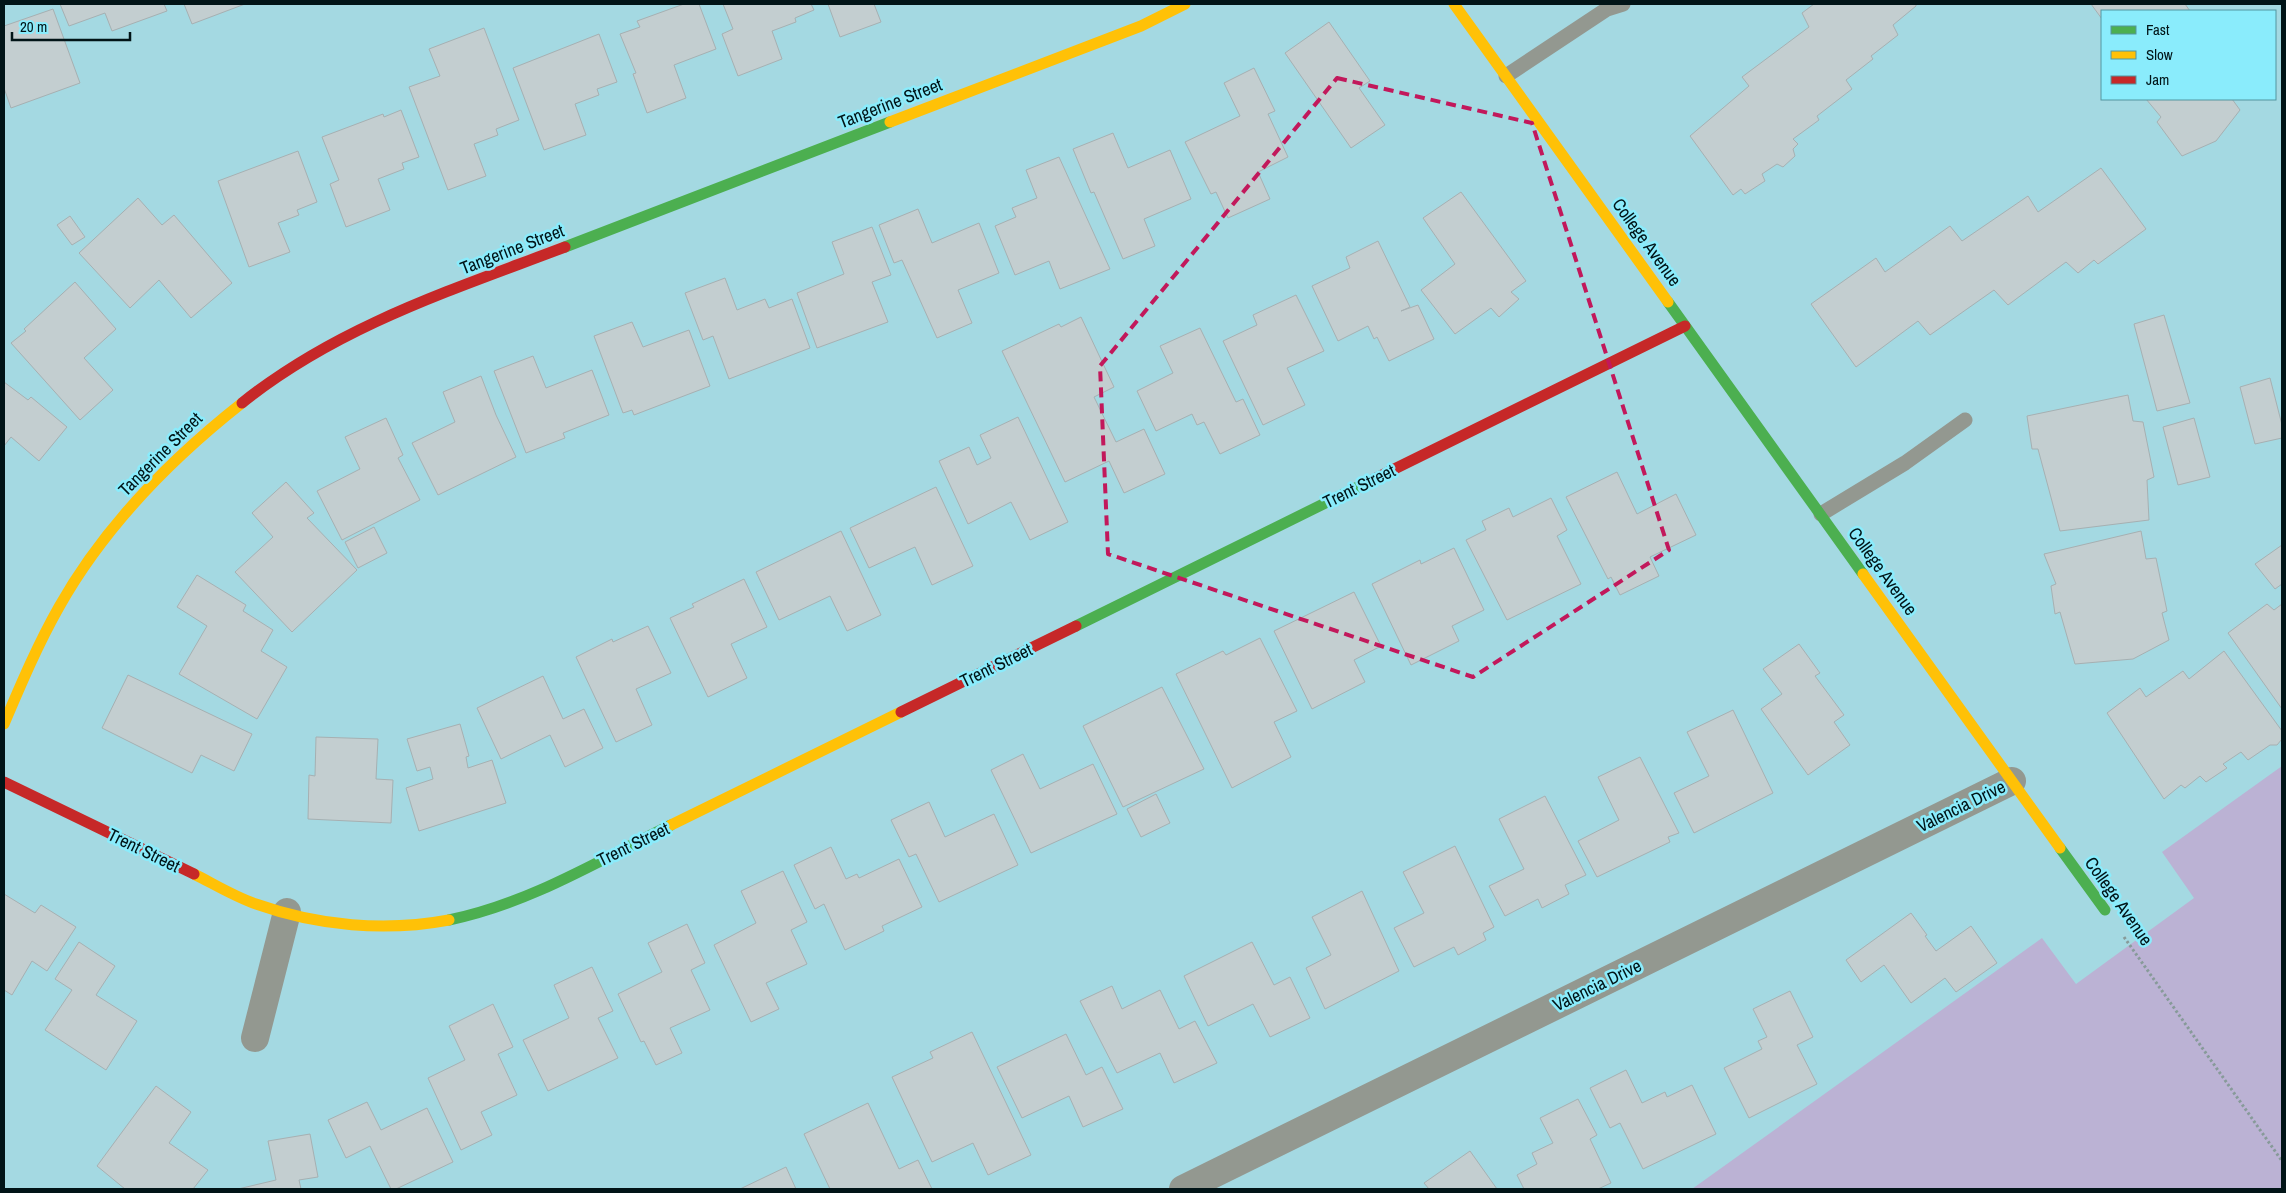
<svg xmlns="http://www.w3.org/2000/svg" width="2286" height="1193" viewBox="0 0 2286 1193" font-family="'Archivo Narrow',sans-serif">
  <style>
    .green { fill: #bbb2d4 }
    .building { fill: #c3ced0; stroke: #a6b0b2 }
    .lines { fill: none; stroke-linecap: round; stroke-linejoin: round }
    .path { stroke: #879a99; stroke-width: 3; stroke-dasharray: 2.5 2.5; stroke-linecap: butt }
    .lane { stroke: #939890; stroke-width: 15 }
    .street { stroke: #939890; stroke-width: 28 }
    .fast { stroke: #4caf50; stroke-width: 11 }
    .slow { stroke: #ffc107; stroke-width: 11 }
    .jam { stroke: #c62828; stroke-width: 11 }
    .marked { fill: none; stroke: #c2185b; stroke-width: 4; stroke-dasharray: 10 6; stroke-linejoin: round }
    .labels { text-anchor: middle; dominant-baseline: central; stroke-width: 5; stroke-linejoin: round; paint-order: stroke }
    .street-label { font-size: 18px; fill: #011417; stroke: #8aecfc }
  </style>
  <rect width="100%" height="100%" fill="#a4d9e2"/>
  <polygon class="green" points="2282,766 2282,1189 1692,1189 2042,938 2076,984 2194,898 2162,852"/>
  <g class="building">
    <polygon points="60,4 164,4 167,11 112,31 105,13 69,26"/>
    <polygon points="184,4 245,4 192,24"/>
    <polygon points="684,4 699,4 716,49 674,65 686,98 647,113 633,74 636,73 620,34 640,27 637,21"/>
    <polygon points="723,4 811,4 814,10 795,18 796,22 772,31 782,59 738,76 722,34 733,29"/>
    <polygon points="828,4 874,4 881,22 840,37"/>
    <polygon points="1814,4 1916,4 1916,6 1893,25 1898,35 1871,56 1873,59 1846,80 1852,89 1817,116 1819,120 1793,139 1798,144 1793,149 1795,156 1783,167 1777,164 1762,174 1765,181 1745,194 1741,189 1733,195 1690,136 1749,86 1742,77 1809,27 1802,13"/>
    <polygon points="2091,4 2185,4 2190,11 2102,11 2102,19"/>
    <polygon points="53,9 80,83 11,108 4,88 4,26"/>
    <polygon points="1329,22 1370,81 1359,88 1385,125 1351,148 1285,53"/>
    <polygon points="484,28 519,120 496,129 498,135 474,144 486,176 448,190 409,87 440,76 429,49"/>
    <polygon points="599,34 617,82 597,89 599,95 575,104 586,135 544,150 513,68"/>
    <polygon points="1254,68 1275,111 1268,114 1288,157 1258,172 1270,199 1228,218 1216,192 1211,194 1185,142 1240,116 1224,83"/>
    <polygon points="2146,99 2232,99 2240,110 2216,141 2182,156 2157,122 2161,117"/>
    <polygon points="401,110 419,157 402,163 404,169 378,179 390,210 346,227 330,184 339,180 322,137 383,114 384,117"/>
    <polygon points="1113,133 1128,168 1170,150 1191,199 1144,219 1155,246 1123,259 1094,192 1091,193 1073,149"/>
    <polygon points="298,151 317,202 297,210 299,215 278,223 290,252 249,267 218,181"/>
    <polygon points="1059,157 1110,269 1060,289 1049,261 1015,275 995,226 1016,217 1012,208 1037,198 1026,170"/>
    <polygon points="2101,168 2146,229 2098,264 2094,260 2078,273 2066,262 2008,305 1994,290 1930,335 1918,321 1856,367 1811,304 1876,258 1885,272 1950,226 1962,241 2028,196 2038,212"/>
    <polygon points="1461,192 1526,281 1511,292 1519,299 1499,317 1491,308 1455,334 1421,290 1455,264 1423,218"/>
    <polygon points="138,198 162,225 174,215 232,283 191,318 159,280 130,308 79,253"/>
    <polygon points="918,209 932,243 979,223 999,273 958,290 972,323 937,338 902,260 894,263 879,225"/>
    <polygon points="70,216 85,237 72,245 57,225"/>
    <polygon points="872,227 891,275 872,282 888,322 817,348 797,293 844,274 832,242"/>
    <polygon points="1378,241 1410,307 1401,311 1418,305 1434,339 1389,361 1377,337 1374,339 1368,326 1338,341 1312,286 1350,268 1346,257"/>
    <polygon points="725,278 737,310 765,299 769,308 792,299 810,348 729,379 713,336 703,340 685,293"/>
    <polygon points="75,282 116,329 84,358 113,390 80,420 11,343 26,331 24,329"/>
    <polygon points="1296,295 1324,351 1287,368 1305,405 1263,425 1223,341 1257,325 1253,315"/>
    <polygon points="2164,315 2190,403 2157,411 2134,324"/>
    <polygon points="1081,317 1114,387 1094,397 1116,442 1144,429 1165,474 1124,493 1109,461 1065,482 1002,351 1059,324 1061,327"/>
    <polygon points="632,322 643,347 689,330 710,386 634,415 632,410 623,413 594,336"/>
    <polygon points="1200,328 1236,402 1243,399 1260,435 1220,454 1204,422 1197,425 1192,414 1156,431 1137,391 1173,373 1160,346"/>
    <polygon points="533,356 546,388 592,370 609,415 563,433 565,438 526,453 494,371"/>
    <polygon points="481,376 496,415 516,457 438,495 412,443 455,422 443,392"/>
    <polygon points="2270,378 2282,425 2282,438 2255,444 2240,387"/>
    <polygon points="4,382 28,400 31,397 67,427 39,461 11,437 4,446"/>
    <polygon points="2128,395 2133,421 2143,422 2154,477 2147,480 2149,520 2060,531 2038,449 2032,449 2027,416"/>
    <polygon points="1018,417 1068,522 1030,540 1011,502 968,524 939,461 969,447 977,465 991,458 980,435"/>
    <polygon points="386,418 403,455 398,458 420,500 342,540 317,491 360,469 345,437"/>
    <polygon points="2194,418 2210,477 2178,485 2163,427"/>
    <polygon points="1617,472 1637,514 1676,494 1696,535 1650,557 1659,576 1620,595 1611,577 1608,579 1566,497"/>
    <polygon points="286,482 314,513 307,518 357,570 292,632 235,572 273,537 252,513"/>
    <polygon points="936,487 973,566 932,585 915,547 869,568 850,528"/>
    <polygon points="1551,498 1567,530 1557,536 1581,584 1507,620 1466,540 1486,530 1482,521 1509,508 1513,517"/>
    <polygon points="374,527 387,553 358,568 345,542"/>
    <polygon points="841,531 881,615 847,631 830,596 779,620 756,572"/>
    <polygon points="2141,531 2146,559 2156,558 2167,611 2162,613 2169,640 2133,659 2075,664 2060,612 2055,614 2051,586 2056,584 2044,554"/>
    <polygon points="2282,545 2282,584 2275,589 2255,564"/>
    <polygon points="1454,548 1484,610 1452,626 1459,641 1411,665 1372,584 1420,560 1421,564"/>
    <polygon points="197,575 246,605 243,611 273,630 261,651 287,667 257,719 179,674 207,626 177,607"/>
    <polygon points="744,579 767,627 731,644 747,678 708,697 670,618 694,607 692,604"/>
    <polygon points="1354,592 1381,646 1354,660 1365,682 1312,709 1274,631"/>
    <polygon points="2267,604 2274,610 2282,604 2282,709 2228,633"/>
    <polygon points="648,626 671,673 636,689 652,725 616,742 576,657 612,639 613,642"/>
    <polygon points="1260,638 1297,711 1274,722 1291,757 1232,788 1176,674 1223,651 1226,655"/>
    <polygon points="1799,644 1820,673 1815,676 1844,715 1834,722 1850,745 1808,775 1761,709 1782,694 1763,669"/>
    <polygon points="2224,651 2282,731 2282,739 2277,745 2270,745 2248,760 2241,752 2223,764 2227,768 2206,782 2200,776 2185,788 2181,785 2164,799 2107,713 2140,688 2146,697 2183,671 2189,679"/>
    <polygon points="128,675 252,734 234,771 201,755 192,773 102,728"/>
    <polygon points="543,676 563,719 584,709 603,748 565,767 550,735 501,759 477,708"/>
    <polygon points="1162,687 1204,769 1123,807 1083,726"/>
    <polygon points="1733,710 1773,793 1694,833 1674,793 1709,776 1687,732"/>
    <polygon points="460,724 469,756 466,757 468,768 492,760 506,803 419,831 406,788 433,779 430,767 417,771 407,739"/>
    <polygon points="316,737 378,739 376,779 393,780 391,823 308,819 309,775 315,776"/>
    <polygon points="1023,754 1040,789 1093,764 1117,814 1031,853 991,770"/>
    <polygon points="1640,757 1679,833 1668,837 1670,842 1597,877 1578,841 1619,820 1598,777"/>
    <polygon points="1156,794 1170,823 1141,837 1127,809"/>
    <polygon points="1545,796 1586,875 1565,885 1569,894 1542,908 1538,899 1505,916 1489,886 1524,869 1499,819"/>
    <polygon points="929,802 945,837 994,814 1018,865 939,902 916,854 909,857 891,820"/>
    <polygon points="1455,846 1494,927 1483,933 1486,940 1458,955 1454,947 1414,967 1394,928 1424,913 1403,872"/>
    <polygon points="831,847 846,879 857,874 859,878 899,859 922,907 882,926 884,931 845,950 824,904 815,909 794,865"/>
    <polygon points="783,871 807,922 791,930 807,964 766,983 779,1009 751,1022 714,945 756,923 741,891"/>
    <polygon points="1362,891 1399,971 1325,1009 1306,968 1331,955 1312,917"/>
    <polygon points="4,894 35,913 41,905 76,927 47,971 32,961 12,995 4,990"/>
    <polygon points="1911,913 1927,935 1925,936 1936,951 1971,926 1997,963 1956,992 1945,978 1911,1003 1884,965 1861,982 1846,960"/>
    <polygon points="687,924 705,963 691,970 710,1010 670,1028 682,1053 656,1065 644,1041 641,1042 618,994 662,972 648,943"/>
    <polygon points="79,942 115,966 96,995 137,1021 106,1070 45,1030 72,990 55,979"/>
    <polygon points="1252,942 1274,985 1290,977 1310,1018 1270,1037 1253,1004 1208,1026 1184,976"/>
    <polygon points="592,967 613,1011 598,1018 618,1058 548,1091 523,1040 569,1018 554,985"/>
    <polygon points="1112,986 1122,1009 1160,990 1179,1029 1195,1021 1217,1063 1174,1083 1160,1053 1117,1073 1080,1001"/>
    <polygon points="1790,991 1813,1037 1797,1045 1817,1084 1749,1118 1724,1068 1762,1049 1758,1041 1767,1037 1753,1009"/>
    <polygon points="493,1004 513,1047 498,1054 517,1095 481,1112 492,1135 461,1150 428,1078 465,1060 449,1026"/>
    <polygon points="972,1032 1031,1155 988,1175 973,1143 932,1162 892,1077 933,1058 930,1052"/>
    <polygon points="1066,1034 1086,1075 1102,1067 1123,1109 1083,1127 1069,1096 1022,1118 997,1067"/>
    <polygon points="1626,1070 1642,1103 1665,1092 1667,1097 1692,1085 1716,1134 1643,1169 1620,1123 1610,1128 1590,1088"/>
    <polygon points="156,1086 191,1112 169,1143 208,1170 193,1189 125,1189 97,1166"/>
    <polygon points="1578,1099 1597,1135 1590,1139 1611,1183 1598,1189 1524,1189 1517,1175 1537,1164 1532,1153 1553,1143 1540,1118"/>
    <polygon points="367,1102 381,1130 427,1108 453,1162 396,1189 391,1189 370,1146 346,1158 328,1120"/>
    <polygon points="868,1103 899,1169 918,1160 932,1189 830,1189 804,1134"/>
    <polygon points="310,1134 318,1177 299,1180 301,1189 238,1189 276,1180 268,1141"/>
    <polygon points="1470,1151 1497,1189 1429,1189 1424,1183"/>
    <polygon points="786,1167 796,1189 740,1189"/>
  </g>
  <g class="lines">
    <polyline class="path" points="2124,937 2282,1161"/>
    <g class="lane">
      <polyline points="1506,76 1607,9 1623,4"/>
      <polyline points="1821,514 1905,463 1965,420"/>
    </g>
    <g class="street">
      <polyline points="255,1038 287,912"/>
      <polyline points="1183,1189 2012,781"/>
    </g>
    <g class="fast">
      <polyline points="565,247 890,122"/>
      <polyline points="1668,302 1863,574"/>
      <polyline points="1076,626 1370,481"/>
      <polyline points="2060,848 2105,910"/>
      <path d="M 449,920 C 528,904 600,860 671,825"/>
    </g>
    <g class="slow">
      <polyline points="1454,4 1668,302"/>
      <polyline points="890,122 1141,26 1185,4"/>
      <polyline points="1863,574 2060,848"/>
      <path d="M 4,724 C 21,684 38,644 59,607 C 104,527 171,459 242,403"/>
      <polyline points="671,825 901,712"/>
      <path d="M 194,874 C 214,884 235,897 256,904 C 318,926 385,932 449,920"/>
    </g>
    <g class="jam">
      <path d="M 242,403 C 338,326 452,290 565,247"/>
      <polyline points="1370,481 1685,326"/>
      <polyline points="901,712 1076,626"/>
      <polyline points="4,782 194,874"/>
    </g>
  </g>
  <path class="marked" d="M 1337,78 L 1532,123 L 1669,550 L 1473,677 L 1108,554 L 1100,366 Z"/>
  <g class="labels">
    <g class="street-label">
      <text transform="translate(890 103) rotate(-21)">Tangerine Street</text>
      <text transform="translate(1647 242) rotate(54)">College Avenue</text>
      <text transform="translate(512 249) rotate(-21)">Tangerine Street</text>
      <text transform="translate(160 454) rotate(-45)">Tangerine Street</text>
      <text transform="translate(1359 486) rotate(-26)">Trent Street</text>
      <text transform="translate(1883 571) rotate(54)">College Avenue</text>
      <text transform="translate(996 665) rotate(-26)">Trent Street</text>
      <text transform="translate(1961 806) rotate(-26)">Valencia Drive</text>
      <text transform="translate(633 844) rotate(-26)">Trent Street</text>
      <text transform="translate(144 850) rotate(26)">Trent Street</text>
      <text transform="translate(2119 901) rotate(55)">College Avenue</text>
      <text transform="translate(1597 985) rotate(-26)">Valencia Drive</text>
    </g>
  </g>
  <rect width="2286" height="1193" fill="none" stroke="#011417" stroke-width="10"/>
  <rect x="2101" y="10" width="175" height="90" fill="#8aecfc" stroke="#5396a0"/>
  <rect x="2111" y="26" width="25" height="8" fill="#4caf50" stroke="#5396a0"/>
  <text x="2146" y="35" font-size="15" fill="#011417">Fast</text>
  <rect x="2111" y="51" width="25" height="8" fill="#ffc107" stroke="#5396a0"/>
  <text x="2146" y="60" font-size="15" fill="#011417">Slow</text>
  <rect x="2111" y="76" width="25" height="8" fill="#c62828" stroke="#5396a0"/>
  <text x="2146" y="85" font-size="15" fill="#011417">Jam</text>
  <path d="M12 32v8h118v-8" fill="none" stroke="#011417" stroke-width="2.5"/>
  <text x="20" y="32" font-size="15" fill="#011417" stroke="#8aecfc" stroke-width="4" paint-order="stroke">20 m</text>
</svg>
